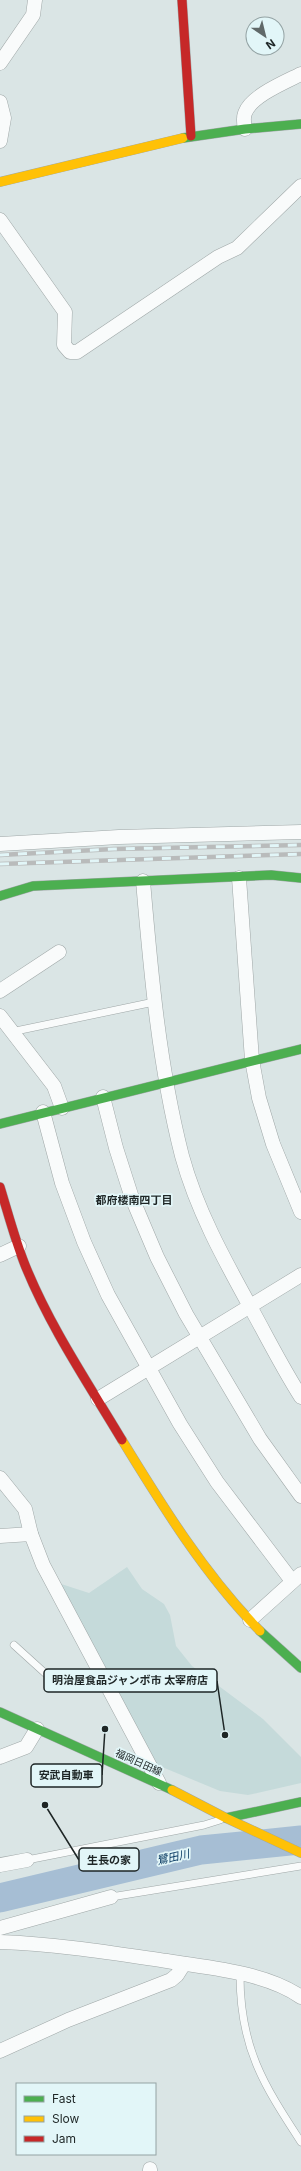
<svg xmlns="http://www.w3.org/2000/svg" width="301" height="2171" viewBox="0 0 301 2171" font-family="Inter,'Noto Sans JP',sans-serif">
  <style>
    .built { fill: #c5dada }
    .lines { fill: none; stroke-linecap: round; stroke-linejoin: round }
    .river { stroke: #a6bed4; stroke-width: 29 }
    .lane-casing { stroke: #9fa7a7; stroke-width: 8 }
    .street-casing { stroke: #9fa7a7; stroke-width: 15 }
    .fast-casing { stroke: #9fa7a7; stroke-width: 10 }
    .slow-casing { stroke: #9fa7a7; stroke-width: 10 }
    .jam-casing { stroke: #9fa7a7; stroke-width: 10 }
    .lane { stroke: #f9fbfb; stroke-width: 7 }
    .street { stroke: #f9fbfb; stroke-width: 14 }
    .fast { stroke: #4caf50; stroke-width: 9 }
    .slow { stroke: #ffc107; stroke-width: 9 }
    .jam { stroke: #c62828; stroke-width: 9 }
    .rail-casing { stroke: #b9bbbb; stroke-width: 4.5 }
    .rail { stroke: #e2f6f8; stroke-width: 3; stroke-dasharray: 9; stroke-linecap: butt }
    .labels { text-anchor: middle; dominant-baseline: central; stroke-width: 3.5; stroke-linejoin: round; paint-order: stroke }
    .street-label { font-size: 10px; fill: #1e2626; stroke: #e2f6f8 }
    .neighbourhood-label { font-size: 11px; font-weight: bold; fill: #1e2626; stroke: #e2f6f8 }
    .water-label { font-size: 11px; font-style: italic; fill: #0c3c64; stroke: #e2f6f8 }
    .leader { fill: none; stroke: #1e2626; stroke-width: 1.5 }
    .callout-dot { fill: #1e2626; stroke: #e2f6f8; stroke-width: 1.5 }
    .callout { fill: #e2f6f8; stroke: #1e2626; stroke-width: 1.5 }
    .callout-label { font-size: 11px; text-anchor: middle; font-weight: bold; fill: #1e2626 }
  </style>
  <rect width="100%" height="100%" fill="#dae5e5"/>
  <polygon class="built" points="127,1567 142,1589 164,1604 170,1615 176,1646 192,1666 263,1719 301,1757 301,1783 248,1795 220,1791 150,1762 55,1582 89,1593"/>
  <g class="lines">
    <polyline class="river" points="0,1898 201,1850 301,1840"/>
    <g class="lane-casing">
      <g id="lane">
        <polyline points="11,1032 154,1002"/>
        <polyline points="14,1645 46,1674 71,1686 105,1685"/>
        <polyline points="27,1860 204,1825 220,1820"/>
        <polyline points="111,1897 301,1866"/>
        <path d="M 240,1975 C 240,2047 263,2084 301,2142"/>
      </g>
    </g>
    <g class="street-casing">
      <g id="street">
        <polyline points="0,63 33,15 35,0"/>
        <polyline points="0,102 4,118 0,141"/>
        <path d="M 245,129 C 244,124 243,118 245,113 C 251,96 285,82 301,74"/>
        <polyline points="0,220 65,312 64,345 70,352 77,352 218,257 237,248 301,186"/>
        <polyline points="0,844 119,837 301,832"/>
        <polyline points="239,878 252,1060 259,1098 273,1144 301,1212"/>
        <path d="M 143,881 C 151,974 159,1066 182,1156 C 197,1211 225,1261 252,1310 C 268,1339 283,1369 301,1397"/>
        <polyline points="0,991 59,952"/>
        <polyline points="0,1016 54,1086 62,1108"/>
        <polyline points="103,1097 116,1148 132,1198 157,1257 186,1314 260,1439 301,1496"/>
        <polyline points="43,1112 62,1183 84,1242 108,1295 180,1424 217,1482 292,1581"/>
        <polyline points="0,1255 19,1246"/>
        <polyline points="98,1399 301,1275"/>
        <polyline points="0,1478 25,1509 31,1534 43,1565 159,1783"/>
        <polyline points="0,1536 31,1534"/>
        <polyline points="250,1620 301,1574"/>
        <polyline points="0,1757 26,1747 37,1729"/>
        <polyline points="0,1865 27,1860"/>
        <polyline points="0,1928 111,1897"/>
        <path d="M 0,1942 C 56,1944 112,1953 167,1961 C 209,1968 265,1972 301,1997"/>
        <polyline points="0,2051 68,2020 171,1980 177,1975 184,1964"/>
        <polyline points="150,2169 150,2171"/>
      </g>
    </g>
    <g class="fast-casing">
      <g id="fast">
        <polyline points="183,138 245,129 301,124"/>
        <polyline points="0,896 33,886 271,875 301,878"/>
        <polyline points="0,1124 301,1049"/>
        <polyline points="260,1631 301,1668"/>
        <polyline points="0,1712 172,1790"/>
        <polyline points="226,1818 301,1802"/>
      </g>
    </g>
    <g class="slow-casing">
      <g id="slow">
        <polyline points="0,182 183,138"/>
        <path d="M 122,1440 C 163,1507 205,1575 260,1631"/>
        <polyline points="172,1790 226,1818 301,1853"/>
      </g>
    </g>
    <g class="jam-casing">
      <g id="jam">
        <polyline points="182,0 191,136"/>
        <path d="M 0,1187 C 8,1213 15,1240 25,1265 C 50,1327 88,1383 122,1440"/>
      </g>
    </g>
    <use href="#lane" class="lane"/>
    <use href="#street" class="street"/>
    <use href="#fast" class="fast"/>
    <use href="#slow" class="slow"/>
    <use href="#jam" class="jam"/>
    <g class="rail-casing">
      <g id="rail">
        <polyline points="0,855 114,849 301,845"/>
        <polyline points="0,864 301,854"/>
      </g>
    </g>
    <use href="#rail" class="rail"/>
  </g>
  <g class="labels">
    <g class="street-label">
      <text transform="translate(139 1762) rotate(24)">福岡日田線</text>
    </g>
    <g class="neighbourhood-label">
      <text x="134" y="1200">都府楼南四丁目</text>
    </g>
    <g class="water-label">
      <text transform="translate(173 1857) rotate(-13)">鷺田川</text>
    </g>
  </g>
  <path class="leader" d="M225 1735L217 1681M105 1729L102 1775M45 1805L79 1860"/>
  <g class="callout-dot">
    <circle cx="225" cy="1735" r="4"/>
    <circle cx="105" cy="1729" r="4"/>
    <circle cx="45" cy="1805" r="4"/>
  </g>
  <g class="callout">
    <rect x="44" y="1669" width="173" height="23" rx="4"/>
    <rect x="31" y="1764" width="71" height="23" rx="4"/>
    <rect x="79" y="1848" width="60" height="23" rx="4"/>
  </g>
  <g class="callout-label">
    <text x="130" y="1684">明治屋食品ジャンボ市 太宰府店</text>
    <text x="66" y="1779">安武自動車</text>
    <text x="109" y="1864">生長の家</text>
  </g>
  <rect x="16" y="2083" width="140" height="72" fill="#e2f6f8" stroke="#94a3a4"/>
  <rect x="24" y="2096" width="20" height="6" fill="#4caf50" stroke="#94a3a4"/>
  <text x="52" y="2103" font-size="12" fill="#1e2626">Fast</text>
  <rect x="24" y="2116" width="20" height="6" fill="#ffc107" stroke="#94a3a4"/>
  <text x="52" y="2123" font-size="12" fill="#1e2626">Slow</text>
  <rect x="24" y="2136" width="20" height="6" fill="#c62828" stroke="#94a3a4"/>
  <text x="52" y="2143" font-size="12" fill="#1e2626">Jam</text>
  <g transform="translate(265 36) rotate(145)"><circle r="19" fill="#e2f6f8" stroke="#94a3a4"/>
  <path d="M0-3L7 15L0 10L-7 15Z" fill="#606969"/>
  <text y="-6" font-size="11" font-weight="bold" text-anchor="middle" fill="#1e2626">N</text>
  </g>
</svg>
